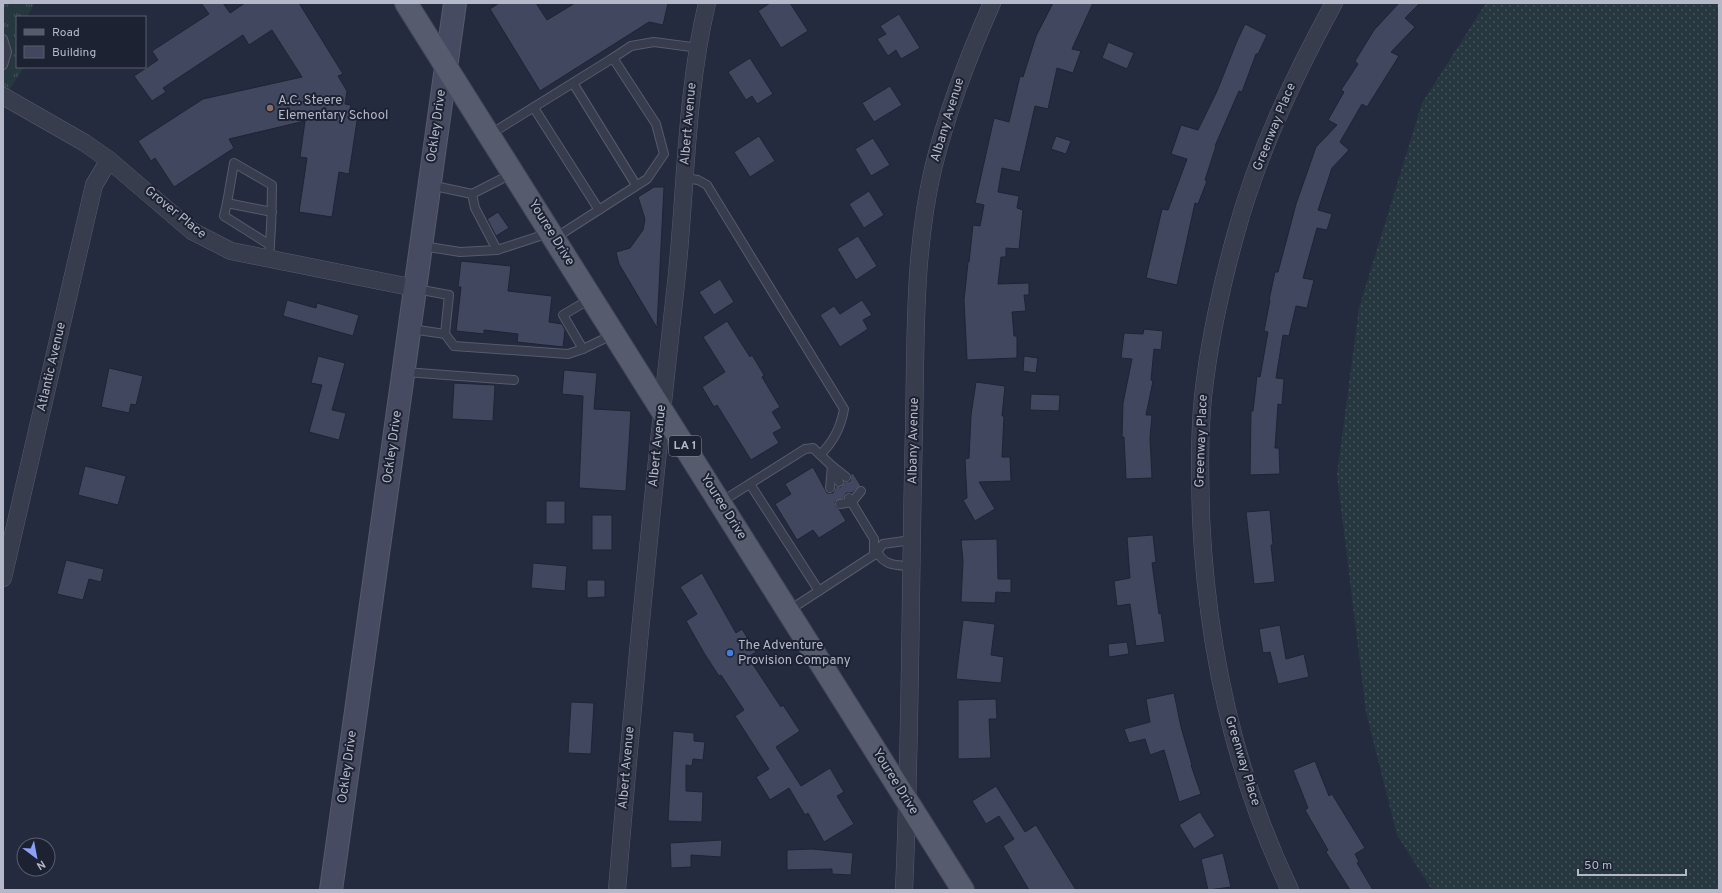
<svg xmlns="http://www.w3.org/2000/svg" width="1722" height="893" viewBox="0 0 1722 893" font-family="Overpass,sans-serif">
  <style>
    .grass { fill: url(#grass-dots) }
    .park { fill: url(#park-tufts) }
    .building { fill: #40475e; stroke: #1f2435 }
    .lines { fill: none; stroke-linecap: round; stroke-linejoin: round }
    .lane-casing { stroke: #565b6c; stroke-width: 10 }
    .street-casing { stroke: #565b6c; stroke-width: 18 }
    .secondary-casing { stroke: #565b6c; stroke-width: 24 }
    .primary-casing { stroke: #414657; stroke-width: 24 }
    .lane { stroke: #383d4e; stroke-width: 8 }
    .street { stroke: #383d4e; stroke-width: 17 }
    .secondary { stroke: #464b61; stroke-width: 22 }
    .primary { stroke: #565c6e; stroke-width: 22 }
    .education-dot { fill: #8d6e63; stroke: #1d2233; stroke-width: 1.5 }
    .shop-dot { fill: #3f7fe0; stroke: #1d2233; stroke-width: 1.5 }
    .labels { text-anchor: middle; dominant-baseline: central; stroke-width: 4; stroke-linejoin: round; paint-order: stroke }
    .shield { fill: #1d2233; stroke: #878b9c; stroke-width: 1 }
    .shield-label { font-size: 12px; font-weight: bold; fill: #b4b8c9 }
    .poi-label { font-size: 13px; fill: #b4b8c9; stroke: #1d2233; text-anchor: start }
    .street-label { font-size: 13px; fill: #b4b8c9; stroke: #1d2233 }
  </style>
  <defs>
    <pattern id="grass-dots" width="8" height="8" patternUnits="userSpaceOnUse"><rect width="8" height="8" fill="#26373f"/><path d="M2 2h.1M6 6h.1" fill="none" stroke="#435259" stroke-width="1.8" stroke-linecap="round"/></pattern>
    <pattern id="park-tufts" width="24" height="20" patternUnits="userSpaceOnUse"><rect width="24" height="20" fill="#26373f"/><path d="M3 7l-1-3M5 7V3M7 7l1-3M15 17l-1-3M17 17v-4M19 17l1-3" fill="none" stroke="#435259"/></pattern>
  </defs>
  <rect width="100%" height="100%" fill="#242b3e"/>
  <polygon class="grass" points="1486,3 1719,3 1719,890 1432,890 1397,835 1366,712 1337,475 1359,308 1422,103"/>
  <polygon class="park" points="3,3 35,3 27,17 17,17 17,67 24,67 5,97 3,96"/>
  <g class="building">
    <polygon points="201,3 223,3 230,13 245,3 299,3 343,74 338,76 347,91 345,104 351,105 349,113 358,114 349,174 339,172 332,217 299,212 307,158 300,157 305,121 229,139 234,148 174,187 155,158 151,161 138,141 203,99 302,77 272,30 249,45 243,35 163,88 166,92 152,101 134,76 158,60 152,51 209,14"/>
    <polygon points="499,3 536,3 547,20 575,3 668,3 663,25 649,22 540,91 490,9"/>
    <polygon points="770,3 790,3 808,31 781,48 758,11"/>
    <polygon points="1053,3 1093,3 1072,49 1081,51 1073,73 1057,68 1048,109 1035,106 1020,172 1002,168 998,192 1019,196 1017,208 1023,210 1019,249 1006,248 1006,257 1001,257 998,284 1029,283 1029,295 1024,295 1026,311 1012,312 1014,336 1017,336 1017,358 967,360 964,300 968,262 969,262 973,225 980,226 984,205 975,203 994,118 1009,122 1020,76 1023,77 1036,36"/>
    <polygon points="1399,3 1420,3 1405,18 1415,27 1391,52 1399,56 1367,107 1362,104 1340,142 1349,150 1332,168 1318,210 1332,214 1327,230 1317,228 1303,278 1314,280 1307,308 1296,306 1289,336 1283,335 1276,378 1284,379 1282,405 1278,404 1275,448 1279,448 1280,474 1250,475 1251,411 1253,411 1257,376 1260,377 1268,332 1264,331 1270,300 1269,300 1275,272 1278,272 1296,204 1316,147 1337,125 1328,120 1344,92 1341,90 1358,64 1355,61 1374,30"/>
    <polygon points="899,14 920,48 901,59 896,50 888,56 877,39 886,34 880,26"/>
    <polygon points="1245,24 1267,35 1258,54 1256,54 1242,92 1239,91 1215,146 1216,146 1205,180 1207,181 1198,204 1195,203 1177,285 1146,278 1162,209 1168,210 1187,159 1171,154 1181,125 1198,130 1217,91 1237,41"/>
    <polygon points="1108,42 1134,53 1127,69 1102,58"/>
    <polygon points="750,58 773,94 757,104 752,96 746,100 728,72"/>
    <polygon points="890,86 902,105 874,122 862,103"/>
    <polygon points="759,136 775,161 750,177 734,152"/>
    <polygon points="1056,136 1071,141 1066,154 1051,149"/>
    <polygon points="873,138 890,165 871,176 855,149"/>
    <polygon points="654,187 664,187 657,328 619,264 616,252 630,248 643,230 645,219 638,197"/>
    <polygon points="869,191 884,215 864,228 849,204"/>
    <polygon points="498,212 509,228 496,236 487,219"/>
    <polygon points="858,236 877,266 856,280 837,249"/>
    <polygon points="461,261 511,266 508,291 552,296 549,322 562,324 565,330 563,347 517,342 518,334 484,330 484,334 456,331 461,287 458,287"/>
    <polygon points="720,279 734,302 714,315 699,292"/>
    <polygon points="287,300 316,308 317,303 359,315 353,336 283,316"/>
    <polygon points="862,300 872,315 863,320 868,329 840,347 820,315 834,306 840,314"/>
    <polygon points="727,321 750,357 752,355 764,375 762,377 780,407 772,412 782,428 773,433 779,443 751,460 717,405 714,407 702,387 725,372 703,337"/>
    <polygon points="1144,329 1163,331 1161,350 1154,349 1151,380 1153,381 1146,415 1152,415 1150,438 1152,478 1126,479 1124,437 1122,437 1123,403 1132,359 1121,358 1124,333 1143,334"/>
    <polygon points="318,356 345,363 332,410 346,413 339,440 309,432 322,385 311,383"/>
    <polygon points="1024,356 1038,358 1036,373 1023,371"/>
    <polygon points="109,368 143,376 136,405 131,404 129,413 101,407"/>
    <polygon points="564,370 597,373 594,409 631,411 626,491 579,488 583,396 562,394"/>
    <polygon points="976,382 1005,386 1002,416 1004,416 1002,457 1010,457 1011,481 979,482 995,509 975,521 963,500 967,498 965,459 969,458 971,415"/>
    <polygon points="454,383 495,385 493,421 452,419"/>
    <polygon points="1031,394 1060,395 1059,411 1030,410"/>
    <polygon points="85,466 126,476 118,505 78,495"/>
    <polygon points="813,467 827,493 833,493 836,486 841,487 844,482 850,481 851,474 853,473 861,486 852,493 846,493 844,498 835,502 836,507 839,509 846,521 819,538 813,530 797,540 775,504 791,494 785,484"/>
    <rect x="546" y="501" width="19" height="23"/>
    <polygon points="1270,510 1273,545 1271,545 1275,582 1254,584 1246,512"/>
    <rect x="592" y="515" width="20" height="35"/>
    <polygon points="1153,535 1156,562 1152,563 1159,614 1161,613 1165,642 1136,646 1130,604 1117,606 1114,581 1130,578 1127,537"/>
    <polygon points="997,539 998,579 1011,579 1011,593 996,592 995,603 961,602 963,561 961,540"/>
    <polygon points="66,560 104,569 101,582 89,579 83,600 57,594"/>
    <polygon points="533,563 567,566 565,591 531,588"/>
    <polygon points="702,573 736,633 742,629 756,652 748,657 781,707 783,705 800,731 776,747 801,786 830,768 844,792 837,796 854,824 824,842 808,813 805,815 789,788 770,800 756,777 769,769 735,716 744,710 721,675 719,676 704,653 686,621 697,614 680,587"/>
    <polygon points="587,580 605,580 605,597 587,598"/>
    <polygon points="963,620 995,624 991,655 1004,657 1001,683 956,679"/>
    <polygon points="1280,625 1286,659 1304,654 1309,677 1278,684 1270,652 1263,653 1259,629"/>
    <polygon points="1127,642 1129,654 1109,657 1108,644"/>
    <polygon points="1174,693 1181,727 1192,765 1191,765 1201,794 1179,802 1164,750 1150,755 1145,739 1129,743 1124,729 1150,722 1146,699"/>
    <polygon points="996,699 997,719 989,719 991,758 958,759 958,700"/>
    <polygon points="571,702 594,703 591,754 568,753"/>
    <polygon points="673,731 694,733 694,741 705,742 703,760 693,759 692,766 686,765 686,791 703,792 702,822 668,821"/>
    <polygon points="1315,761 1329,796 1332,794 1365,848 1355,854 1359,862 1357,863 1373,890 1350,890 1326,852 1328,850 1305,810 1308,808 1293,770"/>
    <polygon points="996,786 1025,832 1036,825 1076,890 1029,890 1003,846 1014,839 999,816 986,824 972,801"/>
    <polygon points="1200,812 1215,836 1194,849 1179,825"/>
    <polygon points="722,840 721,857 691,855 691,867 671,868 670,843"/>
    <polygon points="812,849 853,853 851,875 832,874 832,869 787,870 787,850"/>
    <polygon points="1223,853 1231,887 1208,890 1201,859"/>
  </g>
  <g class="lines">
    <g class="lane-casing">
      <g id="lane">
        <polyline points="3,39 7,52 3,65"/>
        <polyline points="613,58 631,46 654,42 699,48"/>
        <polyline points="573,83 636,185"/>
        <polyline points="534,108 599,210"/>
        <polyline points="489,135 613,58 656,124 664,154 647,179 555,238"/>
        <polyline points="513,173 472,194 475,208 497,250 549,233"/>
        <path d="M 685,178 L 698,180 L 707,185 L 844,409 C 841,427 834,441 821,454"/>
        <polyline points="430,185 472,194"/>
        <polyline points="227,203 224,216 270,245"/>
        <polyline points="422,246 460,252 497,250"/>
        <path d="M 269,260 C 271,235 272,210 272,185 L 234,163 L 227,203 L 272,212"/>
        <polyline points="416,289 449,295 445,334 454,346 568,354 583,349 612,335"/>
        <polyline points="411,329 445,334"/>
        <polyline points="583,349 563,315 590,299"/>
        <polyline points="405,372 514,380"/>
        <polyline points="832,467 839,482"/>
        <polyline points="750,484 819,591"/>
        <polyline points="830,488 832,466"/>
        <polyline points="849,498 874,539 874,555"/>
        <polyline points="721,502 805,449 813,448 832,466 846,477"/>
        <polyline points="840,504 852,502 861,491"/>
        <path d="M 878,553 C 885,566 896,565 911,566"/>
        <polyline points="788,611 874,555 883,544 911,540"/>
      </g>
    </g>
    <g class="street-casing">
      <g id="street">
        <polyline points="3,96 85,143 109,160 192,231 231,251 415,288"/>
        <polyline points="3,578 94,185 109,160"/>
        <path d="M 617,890 C 634,684 654,479 677,274 C 686,184 686,92 707,3"/>
        <path d="M 904,890 C 911,737 910,583 914,429 C 916,343 913,254 933,169 C 947,111 968,57 992,3"/>
        <path d="M 1290,890 C 1234,773 1207,646 1201,518 C 1200,477 1199,437 1203,397 C 1209,342 1221,287 1236,233 C 1258,152 1294,76 1334,3"/>
      </g>
    </g>
    <g class="secondary-casing">
      <polyline id="secondary" points="331,890 455,3"/>
    </g>
    <g class="primary-casing">
      <polyline id="primary" points="406,3 963,890"/>
    </g>
    <use href="#lane" class="lane"/>
    <use href="#street" class="street"/>
    <use href="#secondary" class="secondary"/>
    <use href="#primary" class="primary"/>
  </g>
  <circle class="education-dot" cx="270" cy="108" r="4"/>
  <circle class="shop-dot" cx="730" cy="653" r="4"/>
  <g class="labels">
    <rect class="shield" x="669" y="436" width="32" height="20" rx="3"/>
    <g class="shield-label">
      <text x="685" y="446">LA 1</text>
    </g>
    <g class="poi-label">
      <text x="278" y="101">A.C. Steere<tspan x="278" dy="15">Elementary School</tspan></text>
      <text x="738" y="646">The Adventure<tspan x="738" dy="15">Provision Company</tspan></text>
    </g>
    <g class="street-label">
      <text transform="translate(948 120) rotate(-73)">Albany Avenue</text>
      <text transform="translate(689 124) rotate(-85)">Albert Avenue</text>
      <text transform="translate(437 126) rotate(-82)">Ockley Drive</text>
      <text transform="translate(1275 127) rotate(-68)">Greenway Place</text>
      <text transform="translate(175 213) rotate(39)">Grover Place</text>
      <text transform="translate(551 233) rotate(58)">Youree Drive</text>
      <text transform="translate(52 367) rotate(-77)">Atlantic Avenue</text>
      <text transform="translate(914 441) rotate(-89)">Albany Avenue</text>
      <text transform="translate(1202 441) rotate(-88)">Greenway Place</text>
      <text transform="translate(658 446) rotate(-84)">Albert Avenue</text>
      <text transform="translate(393 447) rotate(-82)">Ockley Drive</text>
      <text transform="translate(723 507) rotate(58)">Youree Drive</text>
      <text transform="translate(1242 761) rotate(73)">Greenway Place</text>
      <text transform="translate(348 767) rotate(-82)">Ockley Drive</text>
      <text transform="translate(627 768) rotate(-85)">Albert Avenue</text>
      <text transform="translate(895 782) rotate(58)">Youree Drive</text>
    </g>
  </g>
  <rect width="1722" height="893" fill="none" stroke="#b4b8c9" stroke-width="8"/>
  <rect x="16" y="16" width="130" height="52" fill="#1d2233" stroke="#595e6f"/>
  <rect x="24" y="29" width="20" height="6" fill="#565c6e" stroke="#595e6f"/>
  <text x="52" y="36" font-size="12" fill="#b4b8c9">Road</text>
  <rect x="24" y="46" width="20" height="12" fill="#40475e" stroke="#595e6f"/>
  <text x="52" y="56" font-size="12" fill="#b4b8c9">Building</text>
  <g transform="translate(36 857) rotate(148)"><circle r="19" fill="#1d2233" stroke="#595e6f"/>
  <path d="M0-3L7 15L0 10L-7 15Z" fill="#8ba1f7"/>
  <text y="-6" font-size="11" font-weight="bold" text-anchor="middle" fill="#b4b8c9">N</text>
  </g>
  <path d="M1578 869v6h108v-6" fill="none" stroke="#b4b8c9" stroke-width="2"/>
  <text x="1584" y="869" font-size="12" fill="#b4b8c9" stroke="#1d2233" stroke-width="3" paint-order="stroke">50 m</text>
</svg>
